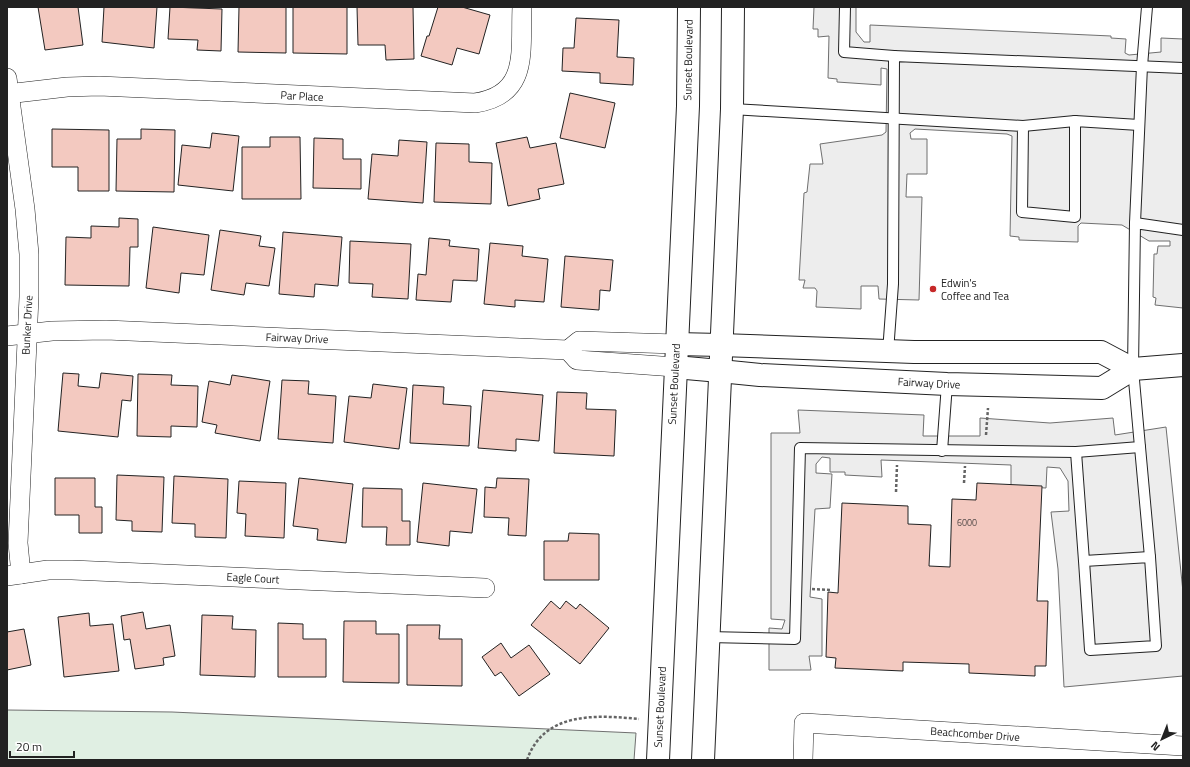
<svg xmlns="http://www.w3.org/2000/svg" width="1190" height="767" viewBox="0 0 1190 767" font-family="'Titillium Web',sans-serif">
  <style>
    .green { fill: #e0efe3; stroke: #6f6f6f }
    .parking { fill: #ededed; stroke: #6f6f6f }
    .building { fill: #f3c9c0; stroke: #222 }
    .lines { fill: none; stroke-linecap: round; stroke-linejoin: round }
    .service-casing { stroke: #222; stroke-width: 12 }
    .minor-casing { stroke: #222; stroke-width: 20 }
    .tertiary-casing { stroke: #222; stroke-width: 24 }
    .secondary-casing { stroke: #222; stroke-width: 24 }
    .path { stroke: #646464; stroke-width: 2.5; stroke-dasharray: 3 2; stroke-linecap: butt }
    .service { stroke: #fff; stroke-width: 10 }
    .minor { stroke: #fff; stroke-width: 19 }
    .tertiary { stroke: #fff; stroke-width: 22 }
    .secondary { stroke: #fff; stroke-width: 22 }
    .poi-dot { fill: #c62828; stroke: #fff; stroke-width: 1.5 }
    .labels { text-anchor: middle; dominant-baseline: central; stroke-width: 3; stroke-linejoin: round; paint-order: stroke }
    .number-label { font-size: 9px; fill: #564c4a }
    .street-label { font-size: 11px; fill: #222; stroke: #fff }
    .poi-label { font-size: 11px; fill: #222; stroke: #fff; text-anchor: start }
  </style>
  <rect width="100%" height="100%" fill="#fff"/>
  <polygon class="green" points="7,710 172,712 636,733 634,760 7,760"/>
  <g class="parking">
    <polygon points="814,7 856,7 856,32 864,42 870,42 870,25 1111,36 1111,38 1126,39 1125,53 1129,55 1161,52 1161,38 1183,39 1183,308 1155,305 1156,298 1153,297 1154,254 1157,254 1158,246 1170,246 1170,241 1149,241 1122,225 1081,223 1078,226 1078,242 1019,240 1019,237 1010,236 1012,136 1007,134 915,129 910,133 911,139 927,139 927,174 907,174 906,197 922,197 919,300 879,299 878,286 861,286 861,309 816,307 817,291 815,288 803,288 805,280 799,280 804,193 807,192 810,164 823,164 820,144 882,135 886,132 887,69 881,68 881,85 837,82 837,79 828,78 829,36 818,37 818,29 813,29"/>
    <polygon points="798,410 924,415 923,436 980,436 980,418 1050,423 1113,418 1115,435 1166,427 1183,592 1183,676 1064,687 1058,569 1051,512 1069,511 1068,481 1060,468 1047,467 1046,488 1011,486 1011,465 881,460 882,477 845,475 845,472 830,472 830,458 822,457 816,464 816,473 832,474 830,508 815,509 810,597 822,599 822,656 809,656 811,670 769,670 769,628 782,629 785,620 771,619 771,433 800,433"/>
  </g>
  <g class="building">
    <polygon points="38,7 78,7 83,45 45,50"/>
    <polygon points="104,7 157,7 154,48 102,42"/>
    <polygon points="170,7 222,9 221,51 197,50 198,40 168,39"/>
    <polygon points="239,7 286,7 286,53 238,52"/>
    <polygon points="293,7 347,7 347,54 293,53"/>
    <polygon points="357,7 413,7 414,59 386,60 385,45 358,45"/>
    <polygon points="438,7 462,7 490,15 479,54 457,48 452,65 421,56 427,36 429,36"/>
    <polygon points="576,18 619,20 617,57 634,58 633,85 600,83 600,73 562,71 563,48 574,48"/>
    <polygon points="570,93 615,103 605,148 560,138"/>
    <polygon points="52,129 109,130 109,191 78,191 78,167 52,167"/>
    <polygon points="141,129 175,130 174,192 116,191 117,139 141,139"/>
    <polygon points="212,133 239,136 233,191 178,185 182,145 210,148"/>
    <polygon points="270,137 300,137 301,199 242,199 242,147 270,147"/>
    <polygon points="527,137 530,148 556,143 564,184 538,189 540,199 508,206 496,143"/>
    <polygon points="314,138 343,139 343,159 361,159 361,189 313,188"/>
    <polygon points="399,140 427,142 423,203 368,199 372,154 398,156"/>
    <polygon points="436,143 469,144 469,162 492,163 491,204 434,202"/>
    <polygon points="119,218 138,219 138,247 130,247 129,286 65,285 66,237 91,238 91,226 119,227"/>
    <polygon points="153,227 209,235 204,275 181,273 179,293 146,288"/>
    <polygon points="220,230 261,236 259,246 275,248 269,286 246,283 244,295 211,290"/>
    <polygon points="283,232 342,237 338,286 315,284 314,297 279,294"/>
    <polygon points="429,238 450,240 449,246 479,249 477,281 453,280 451,302 416,300 418,274 426,275"/>
    <polygon points="350,241 411,244 408,299 372,297 373,284 349,283"/>
    <polygon points="490,243 523,246 522,256 548,259 544,302 515,300 515,307 484,304"/>
    <polygon points="565,256 613,260 610,291 600,290 599,310 561,307"/>
    <polygon points="63,373 79,374 78,386 99,388 101,373 133,376 131,401 122,400 118,437 58,431"/>
    <polygon points="138,374 172,375 171,385 198,386 197,427 171,426 171,437 137,436"/>
    <polygon points="232,375 270,381 260,441 215,433 217,425 202,422 209,381 230,385"/>
    <polygon points="282,380 309,381 308,394 336,396 333,443 278,439"/>
    <polygon points="373,384 407,388 399,449 344,442 349,396 371,398"/>
    <polygon points="413,385 444,387 443,404 471,406 469,446 410,443"/>
    <polygon points="483,390 543,395 539,441 516,439 516,451 478,448"/>
    <polygon points="557,392 587,393 586,409 616,410 614,456 554,453"/>
    <polygon points="117,475 164,477 162,532 132,531 132,521 116,520"/>
    <polygon points="174,476 228,479 226,538 195,537 195,524 172,523"/>
    <polygon points="55,478 95,478 95,507 102,507 102,533 79,533 79,515 55,515"/>
    <polygon points="299,478 353,484 346,543 317,540 318,529 293,526"/>
    <polygon points="497,478 529,479 526,536 508,535 509,518 484,517 485,487 496,488"/>
    <polygon points="239,481 286,483 284,538 245,536 246,514 237,513"/>
    <polygon points="423,483 477,489 472,533 450,531 449,546 417,542"/>
    <polygon points="977,483 1042,486 1037,601 1048,601 1046,666 1035,666 1035,676 969,673 969,664 903,662 903,671 835,668 836,658 826,657 828,592 838,593 842,503 908,506 908,524 931,525 929,566 950,567 952,499 976,500"/>
    <polygon points="363,488 402,489 402,521 410,521 410,545 386,545 387,527 362,527"/>
    <polygon points="569,533 599,534 599,580 544,580 544,541 568,541"/>
    <polygon points="551,601 560,609 566,601 576,609 580,604 609,628 580,664 531,625"/>
    <polygon points="143,612 146,629 170,625 175,656 163,658 164,665 135,669 130,639 124,640 121,616"/>
    <polygon points="89,613 90,626 113,624 119,671 64,677 58,617"/>
    <polygon points="202,615 233,616 232,629 256,630 255,677 200,675"/>
    <polygon points="344,621 376,621 376,634 399,634 399,683 343,682"/>
    <polygon points="278,623 303,624 303,639 326,639 326,677 278,677"/>
    <polygon points="407,625 440,625 439,639 462,639 462,686 407,685"/>
    <polygon points="24,629 31,665 7,670 7,632"/>
    <polygon points="501,643 511,658 529,645 550,674 519,696 501,672 495,676 482,657"/>
  </g>
  <g class="lines">
    <g class="service-casing">
      <g id="service">
        <polyline points="845,7 844,52 894,56"/>
        <polyline points="732,109 1023,126 1022,212 1075,217 1075,121 1139,125"/>
        <polyline points="1023,126 1075,121"/>
        <polyline points="1135,223 1142,66 1147,7"/>
        <polyline points="888,352 893,284 894,56 1183,68"/>
        <polyline points="1140,447 1150,557"/>
        <polyline points="942,451 947,384"/>
        <polyline points="1076,452 1084,561 1150,557 1156,646 1090,650 1084,561"/>
        <polyline points="708,637 795,639 800,448 1076,452 1140,447 1133,369 1135,223 1183,230"/>
      </g>
    </g>
    <g class="minor-casing">
      <g id="minor">
        <polyline points="7,78 25,209 29,254 29,297 18,543 21,574"/>
        <path d="M 7,94 L 67,87 L 99,86 L 475,103 C 530,95 520,51 522,7"/>
        <polyline points="7,336 52,331 106,330 568,350 579,341 676,344"/>
        <polyline points="568,350 577,360 675,367"/>
        <polyline points="7,576 48,570 72,570 485,588"/>
        <polyline points="803,760 804,723 1183,746"/>
      </g>
    </g>
    <g class="tertiary-casing">
      <g id="tertiary">
        <polyline points="721,345 914,352 1101,352 1133,369"/>
        <polyline points="720,371 760,375 947,384 1102,388 1133,369 1183,365"/>
      </g>
    </g>
    <g class="secondary-casing">
      <g id="secondary">
        <polyline points="676,344 721,345"/>
        <polyline points="675,367 720,371"/>
        <polyline points="658,760 688,106 689,7"/>
        <polyline points="703,760 732,109 733,7"/>
      </g>
    </g>
    <g class="path">
      <polyline points="986,435 988,408"/>
      <polyline points="964,483 965,466"/>
      <polyline points="896,492 897,465"/>
      <polyline points="812,589 832,590"/>
      <path d="M 527,760 C 544,711 597,715 639,719"/>
    </g>
    <use href="#service" class="service"/>
    <use href="#minor" class="minor"/>
    <use href="#tertiary" class="tertiary"/>
    <use href="#secondary" class="secondary"/>
  </g>
  <circle class="poi-dot" cx="933" cy="289" r="4"/>
  <g class="labels">
    <g class="number-label">
      <text x="967" y="522">6000</text>
    </g>
    <g class="street-label">
      <text transform="translate(688 60) rotate(-89)">Sunset Boulevard</text>
      <text transform="translate(302 96) rotate(3)">Par Place</text>
      <text transform="translate(27 325) rotate(-87)">Bunker Drive</text>
      <text transform="translate(297 338) rotate(2)">Fairway Drive</text>
      <text transform="translate(929 383) rotate(3)">Fairway Drive</text>
      <text transform="translate(674 384) rotate(-87)">Sunset Boulevard</text>
      <text transform="translate(253 578) rotate(3)">Eagle Court</text>
      <text transform="translate(660 707) rotate(-87)">Sunset Boulevard</text>
      <text transform="translate(975 734) rotate(4)">Beachcomber Drive</text>
    </g>
    <g class="poi-label">
      <text x="941" y="283">Edwin's<tspan x="941" dy="13">Coffee and Tea</tspan></text>
    </g>
  </g>
  <rect width="1190" height="767" fill="none" stroke="#222222" stroke-width="16"/>
  <g transform="translate(1162 739) rotate(223)" stroke="#ffffff" stroke-width="3" paint-order="stroke">
  <path d="M0-3L7 15L0 10L-7 15Z" fill="#222222"/>
  <text y="-6" font-size="11" font-weight="bold" text-anchor="middle" fill="#222222">N</text>
  </g>
  <path d="M10 751v6h64v-6" fill="none" stroke="#222222" stroke-width="2"/>
  <text x="16" y="751" font-size="12" fill="#222222" stroke="#ffffff" stroke-width="3" paint-order="stroke">20 m</text>
</svg>
